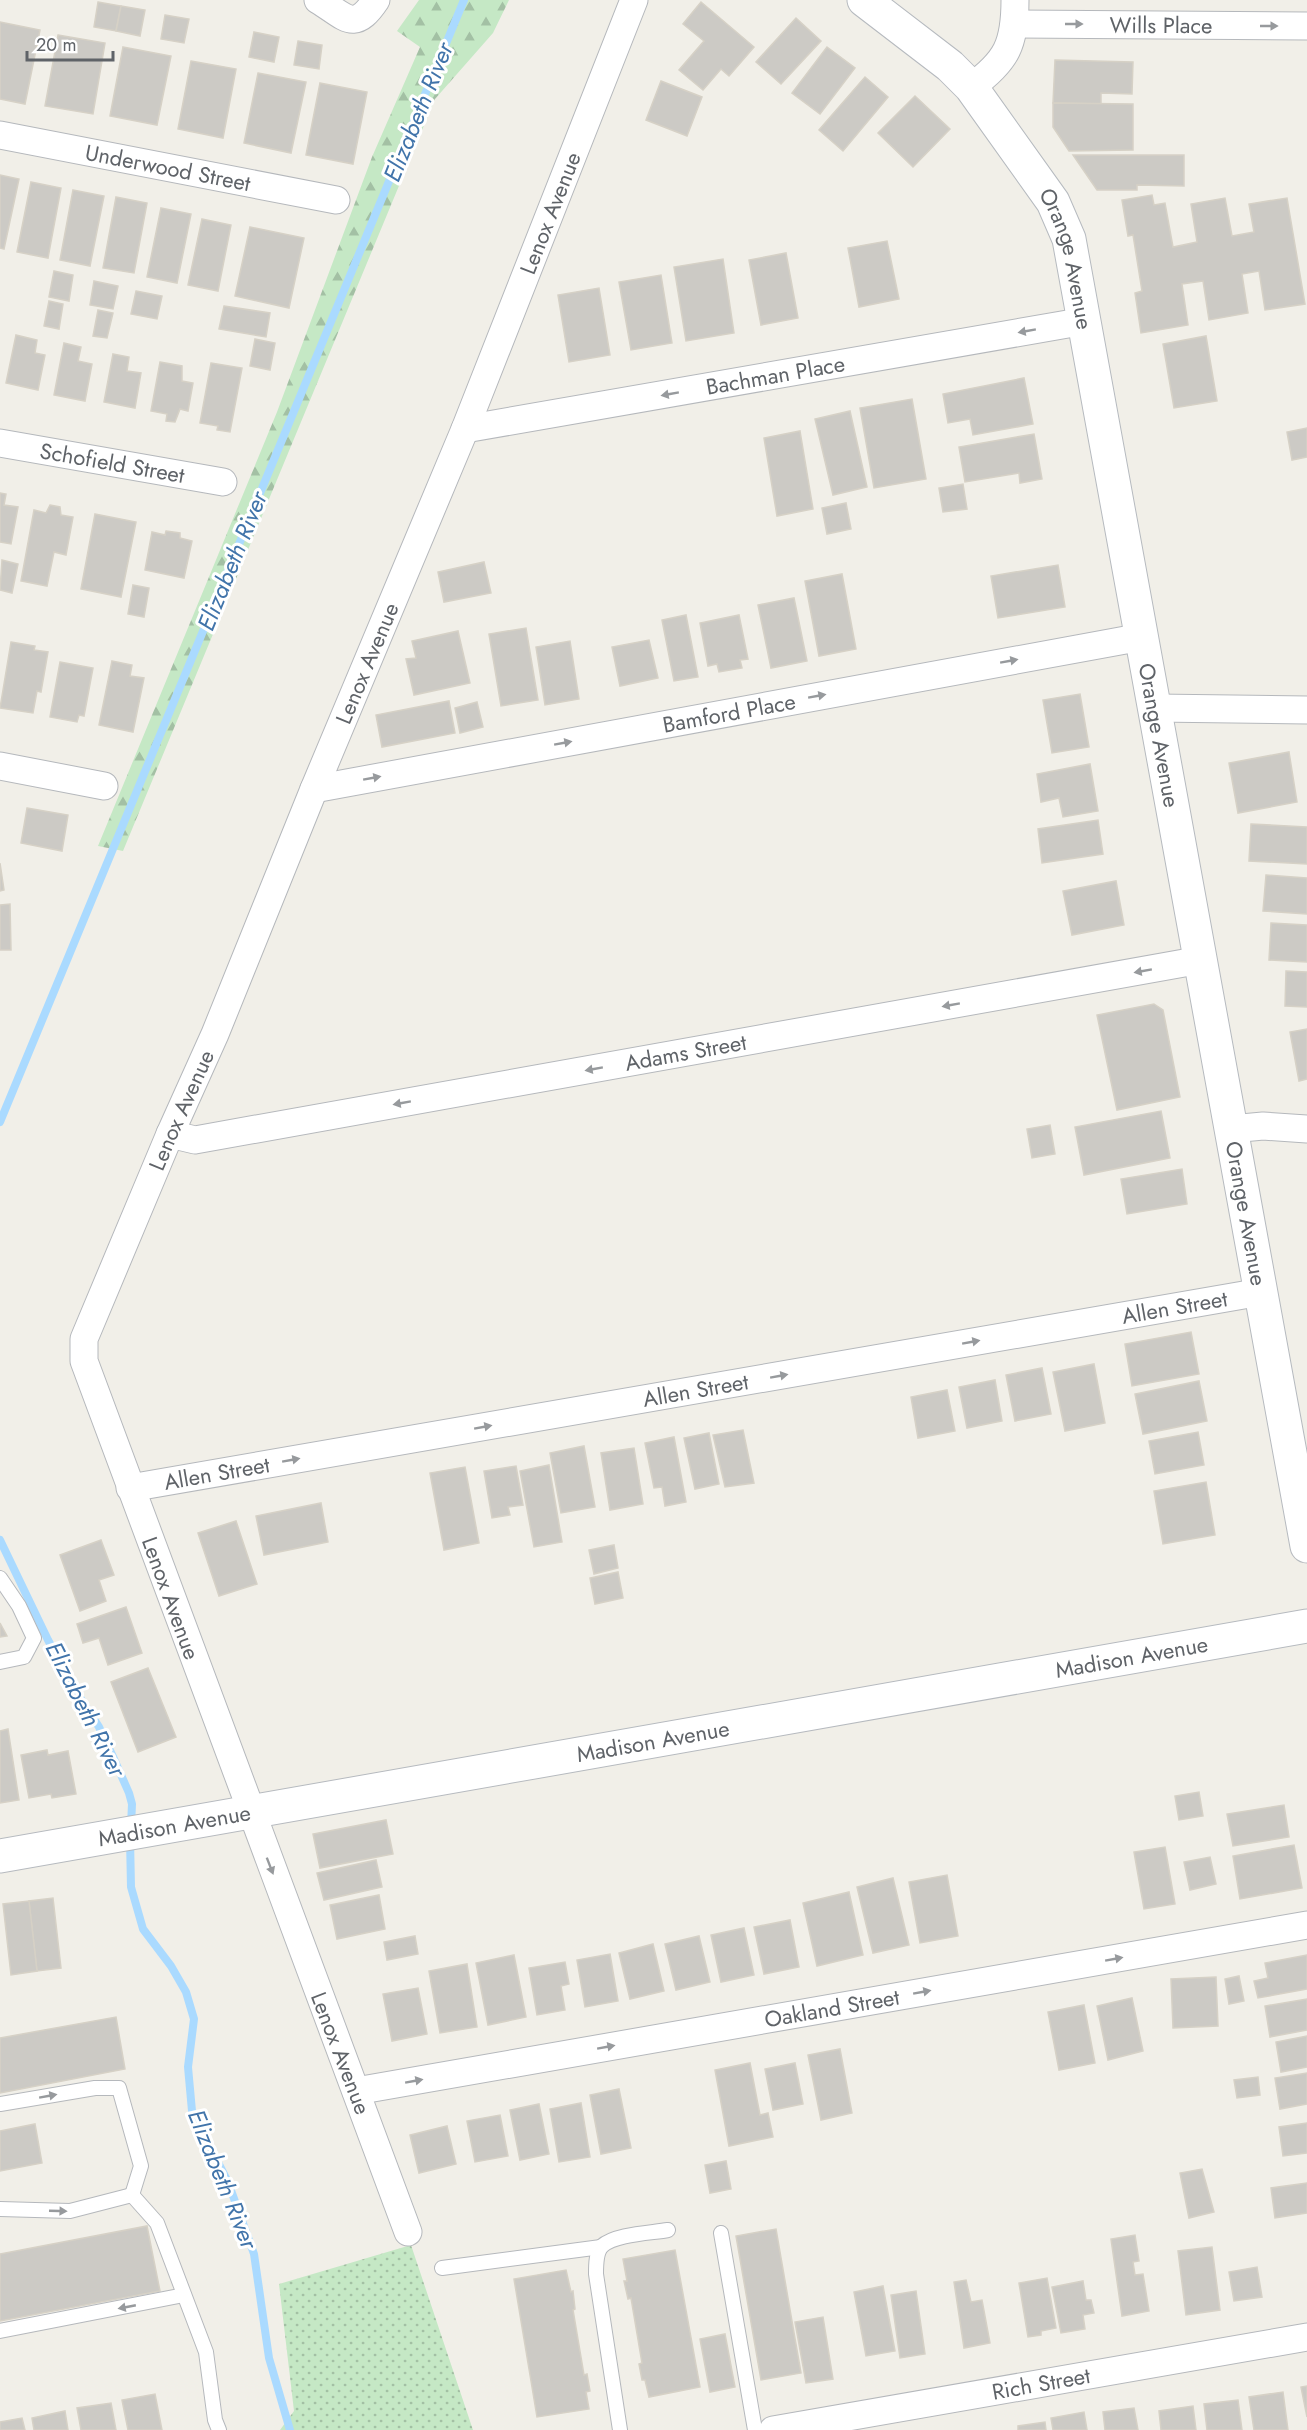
<svg xmlns="http://www.w3.org/2000/svg" width="1307" height="2430" viewBox="0 0 1307 2430" font-family="Jost,sans-serif">
  <style>
    .forest { fill: url(#forest-firs) }
    .park { fill: url(#park-dots) }
    .lines { fill: none; stroke-linecap: round; stroke-linejoin: round }
    .stream { stroke: #aadaff; stroke-width: 8 }
    .building { fill: #cccac5; stroke: #d6d1c6; stroke-width: 1.5 }
    .lane-casing { stroke: #b5b8bc; stroke-width: 16 }
    .street-casing { stroke: #b5b8bc; stroke-width: 29 }
    .secondary-casing { stroke: #b6babf; stroke-width: 35 }
    .lane { stroke: #fff; stroke-width: 14 }
    .street { stroke: #fff; stroke-width: 27 }
    .secondary { stroke: #fff; stroke-width: 33 }
    .oneway { fill: #979a9d }
    .labels { text-anchor: middle; dominant-baseline: central; stroke-width: 6; stroke-linejoin: round; paint-order: stroke }
    .street-label { font-size: 22px; fill: #5f6368; stroke: #fff }
    .water-label { font-size: 24px; font-style: italic; fill: #4174aa; stroke: #fff }
  </style>
  <defs>
    <pattern id="forest-firs" width="22" height="20" patternUnits="userSpaceOnUse" patternTransform="scale(1.5)"><rect width="22" height="20" fill="#c5e8c5"/><path d="M5 1l3.5 6h-7zM16 11l3.5 6h-7z" fill="#a3c0a4"/></pattern>
    <pattern id="park-dots" width="8" height="8" patternUnits="userSpaceOnUse" patternTransform="scale(1.5)"><rect width="8" height="8" fill="#c5e8c5"/><path d="M2 2h.1M6 6h.1" fill="none" stroke="#a3c0a4" stroke-width="1.8" stroke-linecap="round"/></pattern>
  </defs>
  <rect width="100%" height="100%" fill="#f1efe8"/>
  <polygon class="forest" points="419,0 509,0 493,33 435,99 123,851 98,846 277,412 372,157 420,47 397,31"/>
  <polygon class="park" points="411,2245 473,2430 280,2430 294,2411 279,2284"/>
  <g class="lines">
    <g class="stream">
      <polyline points="0,1122 464,0"/>
      <polyline points="0,1540 48,1640 77,1693 99,1727 114,1759 129,1793 132,1804 131,1826"/>
      <polyline points="130,1839 131,1887 143,1929 171,1966 186,1992 194,2019 188,2067 192,2111 228,2182 254,2254 269,2358 290,2430"/>
    </g>
  </g>
  <g class="building">
    <polygon points="98,2 121,6 116,31 94,27"/>
    <polygon points="701,2 754,47 729,76 721,69 703,90 679,70 704,41 683,24"/>
    <polygon points="121,6 145,10 140,36 116,31"/>
    <polygon points="165,15 189,19 184,43 161,39"/>
    <polygon points="796,18 821,41 781,84 756,62"/>
    <polygon points="0,22 40,30 25,104 0,99"/>
    <polygon points="254,32 279,37 274,62 249,57"/>
    <polygon points="58,35 105,43 93,114 45,106"/>
    <polygon points="298,41 322,45 319,69 294,65"/>
    <polygon points="123,47 171,56 157,125 110,116"/>
    <polygon points="827,47 855,68 820,114 792,93"/>
    <polygon points="1055,60 1133,62 1132,94 1101,93 1101,104 1053,103"/>
    <polygon points="191,61 236,69 223,138 178,129"/>
    <polygon points="258,73 306,82 291,153 244,143"/>
    <polygon points="865,77 888,97 843,151 819,130"/>
    <polygon points="661,81 702,97 687,136 646,120"/>
    <polygon points="320,83 367,92 353,164 306,155"/>
    <polygon points="915,96 950,129 913,167 878,133"/>
    <polygon points="1053,103 1133,104 1133,150 1069,151 1053,127"/>
    <polygon points="1073,155 1184,155 1184,186 1137,185 1137,190 1097,190"/>
    <polygon points="0,175 19,179 4,249 0,248"/>
    <polygon points="31,182 61,188 48,258 17,252"/>
    <polygon points="73,190 104,196 90,266 60,260"/>
    <polygon points="1152,195 1154,205 1165,203 1173,247 1197,242 1191,204 1225,198 1232,236 1254,232 1249,204 1287,198 1305,304 1265,310 1259,271 1242,274 1248,313 1209,320 1203,281 1182,284 1188,325 1141,333 1135,293 1142,291 1133,235 1128,236 1122,200"/>
    <polygon points="116,197 147,203 134,273 103,268"/>
    <polygon points="161,208 191,214 177,283 147,277"/>
    <polygon points="202,219 231,225 218,291 188,285"/>
    <polygon points="250,227 304,238 289,308 235,296"/>
    <polygon points="887,241 899,299 859,307 848,248"/>
    <polygon points="786,253 798,318 761,325 749,260"/>
    <polygon points="723,259 734,333 686,341 674,267"/>
    <polygon points="54,271 73,275 69,301 49,297"/>
    <polygon points="661,275 672,343 631,350 619,282"/>
    <polygon points="94,281 118,286 113,309 90,305"/>
    <polygon points="599,288 610,355 569,362 558,295"/>
    <polygon points="136,291 162,296 157,319 131,314"/>
    <polygon points="49,301 63,304 59,329 44,326"/>
    <polygon points="224,306 270,313 266,337 219,329"/>
    <polygon points="98,310 113,313 107,338 93,336"/>
    <polygon points="16,335 37,340 35,353 45,355 38,390 6,383"/>
    <polygon points="1206,336 1217,401 1174,408 1163,344"/>
    <polygon points="255,339 275,343 270,370 250,366"/>
    <polygon points="64,343 81,347 78,361 92,364 85,401 54,395"/>
    <polygon points="113,354 129,357 127,371 141,373 135,408 104,402"/>
    <polygon points="160,362 182,366 182,381 193,383 188,411 180,409 175,422 166,421 167,414 151,411"/>
    <polygon points="211,363 242,368 230,432 217,430 218,426 200,423"/>
    <polygon points="1024,378 1033,424 973,435 970,419 948,423 943,394"/>
    <polygon points="912,399 926,479 874,488 860,408"/>
    <polygon points="850,411 867,487 833,495 815,419"/>
    <polygon points="1307,428 1307,457 1292,460 1287,432"/>
    <polygon points="800,431 813,509 777,516 764,438"/>
    <polygon points="1034,434 1042,479 1020,483 1019,473 965,482 959,447"/>
    <polygon points="963,484 967,509 943,512 939,488"/>
    <polygon points="0,493 6,494 4,505 18,507 11,544 0,542"/>
    <polygon points="846,503 851,529 827,534 822,508"/>
    <polygon points="50,505 60,507 61,515 73,517 66,555 54,552 47,586 21,581 34,510 46,513"/>
    <polygon points="95,514 136,522 121,597 81,589"/>
    <polygon points="166,531 180,533 180,538 192,541 184,578 145,570 152,532 165,535"/>
    <polygon points="2,560 18,564 12,593 0,590"/>
    <polygon points="484,562 491,593 444,602 438,572"/>
    <polygon points="1058,565 1065,607 998,618 991,576"/>
    <polygon points="842,574 856,649 819,656 805,581"/>
    <polygon points="133,585 149,588 144,617 128,614"/>
    <polygon points="794,598 807,661 771,668 758,605"/>
    <polygon points="686,615 698,677 674,681 662,620"/>
    <polygon points="739,615 748,659 740,660 742,668 719,672 717,664 708,666 700,623"/>
    <polygon points="526,628 538,700 501,706 489,634"/>
    <polygon points="458,631 470,683 414,695 406,659 416,658 412,641"/>
    <polygon points="649,640 658,678 620,686 612,647"/>
    <polygon points="570,641 579,699 545,705 536,647"/>
    <polygon points="11,642 35,646 34,650 48,652 41,692 37,691 33,713 0,708"/>
    <polygon points="112,661 132,665 130,676 144,678 133,732 99,725"/>
    <polygon points="60,662 93,668 84,716 79,715 77,722 50,717"/>
    <polygon points="1080,694 1089,747 1052,753 1043,700"/>
    <polygon points="449,701 455,733 382,747 376,715"/>
    <polygon points="477,702 483,727 460,733 455,708"/>
    <polygon points="1289,752 1297,802 1238,813 1229,763"/>
    <polygon points="1090,764 1098,811 1063,817 1059,798 1041,802 1037,774"/>
    <polygon points="27,808 68,815 62,851 21,843"/>
    <polygon points="1098,820 1103,854 1042,863 1038,829"/>
    <polygon points="1251,824 1307,827 1307,864 1249,861"/>
    <polygon points="0,863 4,890 0,891"/>
    <polygon points="1266,875 1307,878 1307,914 1263,911"/>
    <polygon points="1116,881 1124,925 1072,935 1063,891"/>
    <polygon points="10,904 11,950 0,950 0,905"/>
    <polygon points="1271,923 1307,925 1307,962 1269,960"/>
    <polygon points="1286,971 1307,972 1307,1007 1285,1006"/>
    <polygon points="1154,1004 1163,1010 1180,1097 1117,1110 1097,1015"/>
    <polygon points="1307,1029 1307,1079 1299,1081 1290,1032"/>
    <polygon points="1161,1111 1170,1158 1084,1175 1075,1127"/>
    <polygon points="1050,1125 1055,1154 1032,1158 1027,1129"/>
    <polygon points="1182,1169 1187,1204 1127,1214 1121,1179"/>
    <polygon points="1191,1332 1199,1374 1132,1386 1125,1344"/>
    <polygon points="1094,1364 1105,1423 1065,1431 1053,1372"/>
    <polygon points="1042,1368 1051,1414 1015,1421 1006,1375"/>
    <polygon points="995,1380 1002,1421 967,1428 959,1387"/>
    <polygon points="1199,1381 1207,1421 1143,1434 1135,1394"/>
    <polygon points="947,1390 955,1431 918,1438 911,1397"/>
    <polygon points="743,1430 754,1483 725,1487 713,1435"/>
    <polygon points="1198,1432 1204,1465 1155,1474 1149,1441"/>
    <polygon points="709,1433 719,1484 695,1489 684,1438"/>
    <polygon points="674,1437 686,1502 665,1506 662,1487 654,1488 645,1443"/>
    <polygon points="584,1446 595,1507 561,1513 550,1453"/>
    <polygon points="634,1448 643,1504 610,1510 601,1453"/>
    <polygon points="549,1465 562,1542 534,1547 520,1471"/>
    <polygon points="516,1466 523,1505 508,1507 510,1515 492,1518 484,1471"/>
    <polygon points="465,1467 479,1543 444,1550 430,1473"/>
    <polygon points="1206,1482 1215,1535 1163,1544 1154,1491"/>
    <polygon points="321,1503 328,1542 264,1555 256,1516"/>
    <polygon points="236,1521 257,1584 219,1596 198,1533"/>
    <polygon points="101,1540 114,1575 99,1580 106,1601 80,1611 60,1555"/>
    <polygon points="614,1545 618,1568 594,1574 589,1550"/>
    <polygon points="618,1572 623,1598 595,1604 590,1578"/>
    <polygon points="126,1607 142,1653 108,1665 99,1638 83,1643 77,1624"/>
    <polygon points="0,1623 7,1636 0,1637"/>
    <polygon points="148,1668 176,1737 138,1752 111,1682"/>
    <polygon points="8,1729 19,1800 0,1803 0,1731"/>
    <polygon points="47,1750 48,1755 68,1751 76,1794 52,1798 51,1794 29,1798 21,1755"/>
    <polygon points="1199,1792 1203,1816 1179,1820 1175,1796"/>
    <polygon points="1284,1805 1289,1837 1233,1846 1227,1814"/>
    <polygon points="386,1820 393,1854 320,1868 313,1834"/>
    <polygon points="1294,1845 1302,1888 1240,1899 1233,1856"/>
    <polygon points="1165,1847 1175,1904 1144,1909 1134,1852"/>
    <polygon points="1210,1857 1216,1884 1190,1890 1184,1862"/>
    <polygon points="376,1860 382,1887 324,1900 317,1873"/>
    <polygon points="947,1875 958,1936 920,1943 909,1882"/>
    <polygon points="893,1878 909,1945 873,1953 857,1887"/>
    <polygon points="849,1892 863,1955 817,1966 803,1903"/>
    <polygon points="379,1895 385,1929 337,1939 330,1905"/>
    <polygon points="53,1898 61,1968 37,1971 29,1901"/>
    <polygon points="29,1901 37,1971 11,1975 3,1904"/>
    <polygon points="790,1920 799,1967 764,1974 754,1927"/>
    <polygon points="744,1928 754,1975 721,1982 711,1935"/>
    <polygon points="415,1936 418,1954 387,1960 384,1942"/>
    <polygon points="699,1936 710,1982 676,1990 665,1944"/>
    <polygon points="653,1944 664,1991 630,1999 619,1953"/>
    <polygon points="610,1954 618,2001 585,2007 577,1960"/>
    <polygon points="514,1955 526,2017 488,2025 476,1963"/>
    <polygon points="1307,1955 1307,1989 1258,1998 1254,1981 1268,1978 1265,1963"/>
    <polygon points="565,1962 569,1984 561,1986 565,2010 537,2015 529,1968"/>
    <polygon points="467,1964 477,2027 440,2033 429,1971"/>
    <polygon points="1239,1976 1244,2001 1229,2004 1225,1979"/>
    <polygon points="1216,1977 1218,2026 1173,2028 1171,1979"/>
    <polygon points="418,1988 427,2034 392,2041 383,1994"/>
    <polygon points="1132,1998 1143,2051 1108,2060 1097,2006"/>
    <polygon points="1307,1999 1307,2030 1270,2037 1265,2006"/>
    <polygon points="1084,2005 1095,2063 1059,2070 1048,2012"/>
    <polygon points="116,2017 125,2069 0,2093 0,2038"/>
    <polygon points="1307,2036 1307,2067 1281,2072 1276,2042"/>
    <polygon points="840,2049 852,2113 821,2120 808,2055"/>
    <polygon points="750,2063 760,2115 768,2113 773,2137 729,2146 715,2070"/>
    <polygon points="795,2063 803,2104 773,2110 765,2069"/>
    <polygon points="1307,2073 1307,2104 1280,2109 1275,2078"/>
    <polygon points="1258,2077 1260,2095 1237,2098 1234,2080"/>
    <polygon points="619,2089 631,2148 601,2154 590,2095"/>
    <polygon points="581,2103 590,2157 559,2162 550,2109"/>
    <polygon points="539,2104 549,2154 520,2160 510,2110"/>
    <polygon points="500,2115 508,2156 475,2162 467,2121"/>
    <polygon points="1307,2123 1307,2153 1283,2156 1279,2127"/>
    <polygon points="35,2124 42,2163 0,2171 0,2131"/>
    <polygon points="447,2126 456,2164 419,2173 410,2135"/>
    <polygon points="726,2161 731,2189 710,2193 705,2165"/>
    <polygon points="1202,2169 1214,2212 1189,2218 1180,2173"/>
    <polygon points="1307,2183 1307,2213 1275,2218 1271,2188"/>
    <polygon points="147,2226 160,2291 0,2321 0,2254"/>
    <polygon points="776,2229 801,2373 761,2380 736,2236"/>
    <polygon points="1135,2235 1139,2261 1133,2262 1135,2275 1143,2274 1149,2311 1122,2316 1111,2239"/>
    <polygon points="1212,2247 1220,2310 1186,2315 1178,2251"/>
    <polygon points="675,2250 700,2387 649,2397 645,2380 642,2380 639,2364 642,2363 631,2298 628,2299 624,2281 627,2281 623,2259"/>
    <polygon points="1257,2267 1262,2297 1234,2301 1229,2272"/>
    <polygon points="566,2270 571,2292 573,2291 575,2309 573,2310 584,2375 587,2374 590,2391 586,2392 589,2409 537,2417 514,2279"/>
    <polygon points="1047,2278 1056,2328 1041,2331 1041,2335 1028,2337 1019,2283"/>
    <polygon points="966,2280 971,2302 982,2300 990,2343 964,2348 954,2282"/>
    <polygon points="1083,2281 1086,2300 1091,2300 1094,2313 1083,2315 1085,2329 1061,2333 1052,2287"/>
    <polygon points="883,2286 895,2351 866,2356 854,2292"/>
    <polygon points="916,2291 925,2354 900,2358 891,2295"/>
    <polygon points="823,2317 833,2379 806,2383 795,2322"/>
    <polygon points="725,2334 735,2387 710,2392 700,2339"/>
    <polygon points="1307,2386 1307,2417 1301,2387"/>
    <polygon points="1283,2392 1288,2430 1254,2430 1249,2397"/>
    <polygon points="155,2394 162,2430 128,2430 122,2400"/>
    <polygon points="1238,2400 1242,2430 1207,2430 1204,2404"/>
    <polygon points="111,2403 116,2430 81,2430 77,2408"/>
    <polygon points="1193,2406 1196,2430 1161,2430 1159,2411"/>
    <polygon points="1134,2408 1138,2430 1105,2430 1103,2412"/>
    <polygon points="65,2411 68,2430 34,2430 32,2418"/>
    <polygon points="1084,2412 1087,2430 1053,2430 1051,2418"/>
    <polygon points="22,2418 25,2430 0,2430 0,2422"/>
    <polygon points="1045,2422 1046,2430 1018,2430 1018,2426"/>
  </g>
  <g class="lines">
    <g class="lane-casing">
      <g id="lane">
        <polyline points="0,1578 19,1606 34,1638 24,1657 0,1662"/>
        <polyline points="0,2104 95,2088 119,2088 141,2166 132,2195"/>
        <polyline points="0,2209 70,2211 132,2195 157,2223 206,2352 215,2420 219,2430"/>
        <polyline points="721,2233 755,2430"/>
        <polyline points="442,2268 601,2247"/>
        <polyline points="0,2331 184,2295"/>
        <path d="M 620,2430 L 596,2274 C 596,2265 596,2252 602,2246 C 615,2234 651,2233 668,2230"/>
      </g>
    </g>
    <g class="street-casing">
      <g id="street">
        <path d="M 318,0 C 346,17 354,33 376,0"/>
        <path id="s1" d="M 1015,24 L 1307,26"/>
        <path d="M 971,87 C 1007,61 1015,44 1015,0"/>
        <path id="s2" d="M 0,135 L 336,200"/>
        <path id="s3" d="M 465,429 L 1085,321"/>
        <path id="s4" d="M 0,443 L 223,482"/>
        <polyline points="1155,708 1307,710"/>
        <polyline points="0,766 104,786"/>
        <path id="s5" d="M 314,789 L 1142,637"/>
        <polyline points="1231,1129 1263,1126 1307,1129"/>
        <path id="s6" d="M 170,1134 L 195,1140 L 1201,960"/>
        <path id="s7" d="M 130,1488 L 1261,1292"/>
        <path id="s8" d="M 356,2091 L 1307,1925"/>
        <path id="s9" d="M 408,2232 L 84,1361 L 84,1339 L 170,1134 L 215,1034 L 314,789 L 465,429 L 634,0"/>
        <path id="s10" d="M 773,2430 L 1307,2337"/>
      </g>
    </g>
    <g class="secondary-casing">
      <g id="secondary">
        <path id="s11" d="M 864,0 L 950,66 L 971,87 L 1053,202 L 1069,239 L 1307,1546"/>
        <path id="s12" d="M 0,1856 L 1307,1626"/>
      </g>
    </g>
    <use href="#lane" class="lane"/>
    <use href="#street" class="street"/>
    <use href="#secondary" class="secondary"/>
  </g>
  <defs><path id="oneway-solid" d="M-6-.8H1V-3.2L6.5 0L1 3.2V.8H-6Z" transform="scale(1.5)"/></defs>
  <g class="oneway">
    <use href="#oneway-solid" transform="translate(1074 24)"/>
    <use href="#oneway-solid" transform="translate(1269 26)"/>
    <use href="#oneway-solid" transform="translate(1027 331) rotate(170)"/>
    <use href="#oneway-solid" transform="translate(670 394) rotate(170)"/>
    <use href="#oneway-solid" transform="translate(1009 661) rotate(-10)"/>
    <use href="#oneway-solid" transform="translate(817 696) rotate(-10)"/>
    <use href="#oneway-solid" transform="translate(563 743) rotate(-10)"/>
    <use href="#oneway-solid" transform="translate(372 778) rotate(-10)"/>
    <use href="#oneway-solid" transform="translate(1143 971) rotate(170)"/>
    <use href="#oneway-solid" transform="translate(951 1005) rotate(170)"/>
    <use href="#oneway-solid" transform="translate(594 1069) rotate(170)"/>
    <use href="#oneway-solid" transform="translate(402 1103) rotate(170)"/>
    <use href="#oneway-solid" transform="translate(971 1342) rotate(-10)"/>
    <use href="#oneway-solid" transform="translate(779 1376) rotate(-10)"/>
    <use href="#oneway-solid" transform="translate(483 1427) rotate(-10)"/>
    <use href="#oneway-solid" transform="translate(291 1460) rotate(-10)"/>
    <use href="#oneway-solid" transform="translate(270 1866) rotate(69)"/>
    <use href="#oneway-solid" transform="translate(1114 1959) rotate(-10)"/>
    <use href="#oneway-solid" transform="translate(922 1992) rotate(-10)"/>
    <use href="#oneway-solid" transform="translate(606 2047) rotate(-10)"/>
    <use href="#oneway-solid" transform="translate(414 2081) rotate(-10)"/>
    <use href="#oneway-solid" transform="translate(48 2096) rotate(-10)"/>
    <use href="#oneway-solid" transform="translate(58 2211) rotate(2)"/>
    <use href="#oneway-solid" transform="translate(127 2307) rotate(169)"/>
  </g>
  <g class="labels">
    <g class="street-label">
      <text stroke="none"><textPath href="#s1" startOffset="146">Wills Place</textPath></text>
      <text stroke="none"><textPath href="#s2" startOffset="171">Underwood Street</textPath></text>
      <text stroke="none"><textPath href="#s9" startOffset="2170">Lenox Avenue</textPath></text>
      <text stroke="none"><textPath href="#s11" startOffset="338">Orange Avenue</textPath></text>
      <text stroke="none"><textPath href="#s3" startOffset="315">Bachman Place</textPath></text>
      <text stroke="none"><textPath href="#s4" startOffset="114">Schofield Street</textPath></text>
      <text stroke="none"><textPath href="#s9" startOffset="1684">Lenox Avenue</textPath></text>
      <text stroke="none"><textPath href="#s5" startOffset="422">Bamford Place</textPath></text>
      <text stroke="none"><textPath href="#s11" startOffset="824">Orange Avenue</textPath></text>
      <text stroke="none"><textPath href="#s6" startOffset="524">Adams Street</textPath></text>
      <text stroke="none"><textPath href="#s9" startOffset="1200">Lenox Avenue</textPath></text>
      <text stroke="none"><textPath href="#s11" startOffset="1310">Orange Avenue</textPath></text>
      <text stroke="none"><textPath href="#s7" startOffset="1060">Allen Street</textPath></text>
      <text stroke="none"><textPath href="#s7" startOffset="574">Allen Street</textPath></text>
      <text stroke="none"><textPath href="#s7" startOffset="88">Allen Street</textPath></text>
      <text transform="translate(171 1598) rotate(70)">Lenox Avenue</text>
      <text stroke="none"><textPath href="#s12" startOffset="1149">Madison Avenue</textPath></text>
      <text stroke="none"><textPath href="#s12" startOffset="663">Madison Avenue</textPath></text>
      <text stroke="none"><textPath href="#s12" startOffset="177">Madison Avenue</textPath></text>
      <text stroke="none"><textPath href="#s8" startOffset="483">Oakland Street</textPath></text>
      <text transform="translate(341 2053) rotate(69)">Lenox Avenue</text>
      <text stroke="none"><textPath href="#s10" startOffset="272">Rich Street</textPath></text>
    </g>
    <g class="water-label">
      <text transform="translate(418 112) rotate(-68)">Elizabeth River</text>
      <text transform="translate(232 561) rotate(-68)">Elizabeth River</text>
      <text transform="translate(86 1709) rotate(63)">Elizabeth River</text>
      <text transform="translate(223 2179) rotate(68)">Elizabeth River</text>
    </g>
  </g>
  <path d="M27 51v9h86v-9" fill="none" stroke="#5f6368" stroke-width="3"/>
  <text x="36" y="51" font-size="18" fill="#5f6368" stroke="#ffffff" stroke-width="4.5" paint-order="stroke">20 m</text>
</svg>
